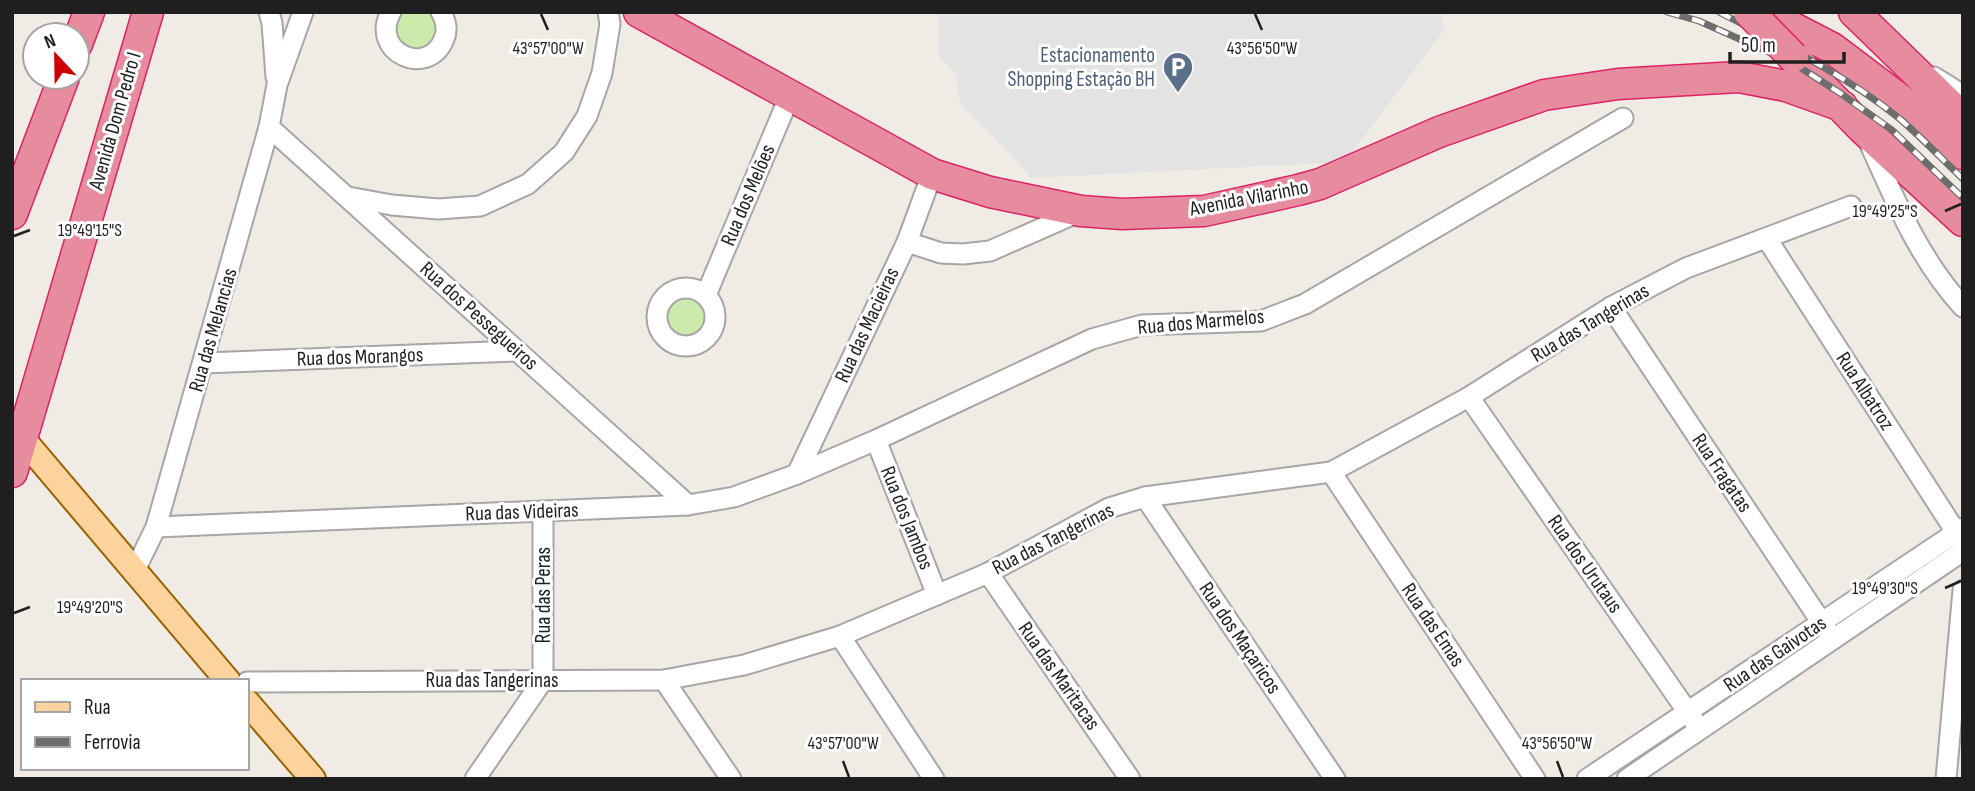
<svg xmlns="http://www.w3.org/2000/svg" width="1975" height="791" viewBox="0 0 1975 791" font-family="'Sofia Sans Condensed',sans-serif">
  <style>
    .grass { fill: #cbeaab }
    .parking { fill: #e3e3e3 }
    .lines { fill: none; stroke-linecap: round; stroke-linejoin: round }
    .minor-casing { stroke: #a6a6a6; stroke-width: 23 }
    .major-casing { stroke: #996400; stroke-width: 28 }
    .highway-casing { stroke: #db2465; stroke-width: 33 }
    .minor { stroke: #fff; stroke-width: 19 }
    .major { stroke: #fcd29d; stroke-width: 24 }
    .highway { stroke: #e78c9e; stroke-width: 30 }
    .rail-casing { stroke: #6d6d6d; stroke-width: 7 }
    .rail { stroke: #fff; stroke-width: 4.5; stroke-dasharray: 13; stroke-linecap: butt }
    .highway-bridge-casing { stroke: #db2465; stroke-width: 33; stroke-linecap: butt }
    .highway-bridge { stroke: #e78c9e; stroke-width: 30 }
    .ticks { fill: none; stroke: #1f1f1f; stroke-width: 2.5 }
    .labels { text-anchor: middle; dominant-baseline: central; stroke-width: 6; stroke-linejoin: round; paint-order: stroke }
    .service-label { font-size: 21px; fill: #4e5e75; stroke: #fff; text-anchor: end }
    .street-label { font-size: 21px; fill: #1f1f1f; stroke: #fff }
    .ticks-label { font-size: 18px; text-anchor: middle; fill: #1f1f1f; stroke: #fff; stroke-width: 6; stroke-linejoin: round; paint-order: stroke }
  </style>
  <rect width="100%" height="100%" fill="#f0ece5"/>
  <g class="grass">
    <polygon points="399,12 433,12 440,26 433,44 415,52 398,43 395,18"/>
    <circle cx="687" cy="318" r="23"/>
  </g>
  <polygon class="parking" points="938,12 1441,12 1444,30 1345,162 1030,178 1024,169 960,103 956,74 939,57"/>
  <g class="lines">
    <g class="minor-casing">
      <g id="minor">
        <polyline points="269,12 272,23 276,77"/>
        <path d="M 391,12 C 369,52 428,79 444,39 C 448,30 446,21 441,12"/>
        <polyline points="1934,77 1963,95"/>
        <polyline points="269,127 688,505"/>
        <path d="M 1869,142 C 1895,200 1919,259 1963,307"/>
        <polyline points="348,197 392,205 438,209 480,206 528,184 564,152 587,116 602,73 610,24 608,12"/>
        <polyline points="1767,239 1963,543"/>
        <polyline points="907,242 941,253 963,254 990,251 1081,211"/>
        <circle cx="686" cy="317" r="29"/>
        <polyline points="706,295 790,95"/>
        <polyline points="1611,307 1828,632"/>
        <polyline points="204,363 517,351"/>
        <polyline points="1469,397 1694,721"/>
        <polyline points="876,440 937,595"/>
        <polyline points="1331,472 1535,779"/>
        <polyline points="797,474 907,242 932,174"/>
        <polyline points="1145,497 1335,779"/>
        <polyline points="543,511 543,680"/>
        <polyline points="156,527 688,505 734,497 797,474 876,440 1092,339 1142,325 1261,321 1305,304 1623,118"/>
        <polyline points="135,570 156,527 269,127 277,85 303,12"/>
        <polyline points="988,573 1130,779"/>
        <polyline points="840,636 934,779"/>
        <polyline points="664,680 731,779"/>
        <polyline points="247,682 664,680 744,665 840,636 988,573 1109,508 1145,497 1331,472 1469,397 1611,307 1686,268 1851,206"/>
        <polyline points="475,779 543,680"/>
        <polyline points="1587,779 1963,528"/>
        <polyline points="1627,779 1963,551"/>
        <polyline points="1946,779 1963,590"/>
      </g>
    </g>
    <g class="major-casing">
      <g id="major">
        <polyline points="22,438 228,681"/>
        <polyline points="247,702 313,779"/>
      </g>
    </g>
    <g class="highway-casing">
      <g id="highway">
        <polyline points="639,12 932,174 990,192 1081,211 1122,214 1204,211 1298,190 1320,184 1439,132 1544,95 1618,84 1739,77 1786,86 1842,106"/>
        <polyline points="1854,12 1963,118"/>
        <polyline points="1774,18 1832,48 1914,110 1963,154"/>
        <polyline points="77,44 89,12"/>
        <polyline points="1793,57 1862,128 1963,221"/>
        <polyline points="12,214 64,77"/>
        <polyline points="12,472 148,12"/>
      </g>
    </g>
    <use href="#minor" class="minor"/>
    <use href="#major" class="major"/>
    <use href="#highway" class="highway"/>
    <g class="rail-casing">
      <g id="rail">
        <polyline points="1667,12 1699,21 1793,63 1840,93 1892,130 1963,198"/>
        <path d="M 1719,12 C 1781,44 1846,75 1900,119 C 1922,138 1942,159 1963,179"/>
      </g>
    </g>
    <use href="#rail" class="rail"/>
    <g class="highway-bridge-casing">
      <polyline id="highway-bridge" points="1749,12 1793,57"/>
    </g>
    <use href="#highway-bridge" class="highway-bridge"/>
  </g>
  <path class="ticks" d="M 541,14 L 548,30M 1255,14 L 1262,30M 1945,211 L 1961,204M 14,236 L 30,230M 1945,588 L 1961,581M 14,613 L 30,607M 843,761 L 849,777M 1557,761 L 1563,777"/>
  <defs>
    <g id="parking-pin" transform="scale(1.575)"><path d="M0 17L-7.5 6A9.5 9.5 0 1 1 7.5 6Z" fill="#5c6f8a" stroke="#fff"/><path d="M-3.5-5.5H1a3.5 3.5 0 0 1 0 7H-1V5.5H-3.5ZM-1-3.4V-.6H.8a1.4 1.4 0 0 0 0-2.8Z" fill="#fff"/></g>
  </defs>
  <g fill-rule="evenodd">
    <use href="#parking-pin" x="1178" y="67"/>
  </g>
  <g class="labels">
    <g class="service-label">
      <text x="1155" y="55">Estacionamento<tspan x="1155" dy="24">Shopping Estação BH</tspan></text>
    </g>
    <g class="street-label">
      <text transform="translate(115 121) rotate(-74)">Avenida Dom Pedro I</text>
      <text transform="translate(748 195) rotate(-67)">Rua dos Melões</text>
      <text transform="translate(1249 198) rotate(-11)">Avenida Vilarinho</text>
      <text transform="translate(479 316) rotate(42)">Rua dos Pessegueiros</text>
      <text transform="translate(1201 322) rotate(-5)">Rua dos Marmelos</text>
      <text transform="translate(1590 323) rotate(-31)">Rua das Tangerinas</text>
      <text transform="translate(867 325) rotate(-65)">Rua das Macieiras</text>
      <text transform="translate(213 330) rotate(-74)">Rua das Melancias</text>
      <text transform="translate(360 357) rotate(-2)">Rua dos Morangos</text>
      <text transform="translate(1865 391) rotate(57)">Rua Albatroz</text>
      <text transform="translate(1722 473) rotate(56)">Rua Fragatas</text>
      <text transform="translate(522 512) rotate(-2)">Rua das Videiras</text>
      <text transform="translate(907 518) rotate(68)">Rua dos Jambos</text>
      <text transform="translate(1053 539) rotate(-27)">Rua das Tangerinas</text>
      <text transform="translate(1585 564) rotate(55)">Rua dos Urutaus</text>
      <text transform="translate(543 595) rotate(-90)">Rua das Peras</text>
      <text transform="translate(1433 625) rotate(56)">Rua das Emas</text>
      <text transform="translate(1240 638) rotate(56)">Rua dos Maçaricos</text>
      <text transform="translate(1775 654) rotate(-34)">Rua das Gaivotas</text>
      <text transform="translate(1059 676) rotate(55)">Rua das Maritacas</text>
      <text x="492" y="680">Rua das Tangerinas</text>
    </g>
  </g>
  <g class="ticks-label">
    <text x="548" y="54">43°57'00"W</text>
    <text x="1262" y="54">43°56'50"W</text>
    <text x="1885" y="217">19°49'25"S</text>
    <text x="90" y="236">19°49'15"S</text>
    <text x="1885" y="594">19°49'30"S</text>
    <text x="90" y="613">19°49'20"S</text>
    <text x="843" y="749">43°57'00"W</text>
    <text x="1557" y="749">43°56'50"W</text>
  </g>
  <rect width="1975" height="791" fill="none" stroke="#1f1f1f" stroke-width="28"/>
  <rect x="21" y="679" width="228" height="91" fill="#ffffff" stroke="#a5a5a5" stroke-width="2"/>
  <rect x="35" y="702" width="35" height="10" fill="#fcd29d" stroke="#a5a5a5" stroke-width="2"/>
  <text x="84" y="714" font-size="21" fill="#1f1f1f">Rua</text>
  <rect x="35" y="737" width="35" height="10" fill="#6d6d6d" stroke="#a5a5a5" stroke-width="2"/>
  <text x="84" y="749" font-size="21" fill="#1f1f1f">Ferrovia</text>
  <g transform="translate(56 56) rotate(338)"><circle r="33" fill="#ffffff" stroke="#a5a5a5" stroke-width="2"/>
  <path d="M0-5L12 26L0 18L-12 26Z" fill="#cd0003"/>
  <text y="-10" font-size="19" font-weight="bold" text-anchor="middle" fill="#1f1f1f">N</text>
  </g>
  <path d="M1730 52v10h114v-10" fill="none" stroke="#1f1f1f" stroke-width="3.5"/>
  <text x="1741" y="52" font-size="21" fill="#1f1f1f" stroke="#ffffff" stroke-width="5" paint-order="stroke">50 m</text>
</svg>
